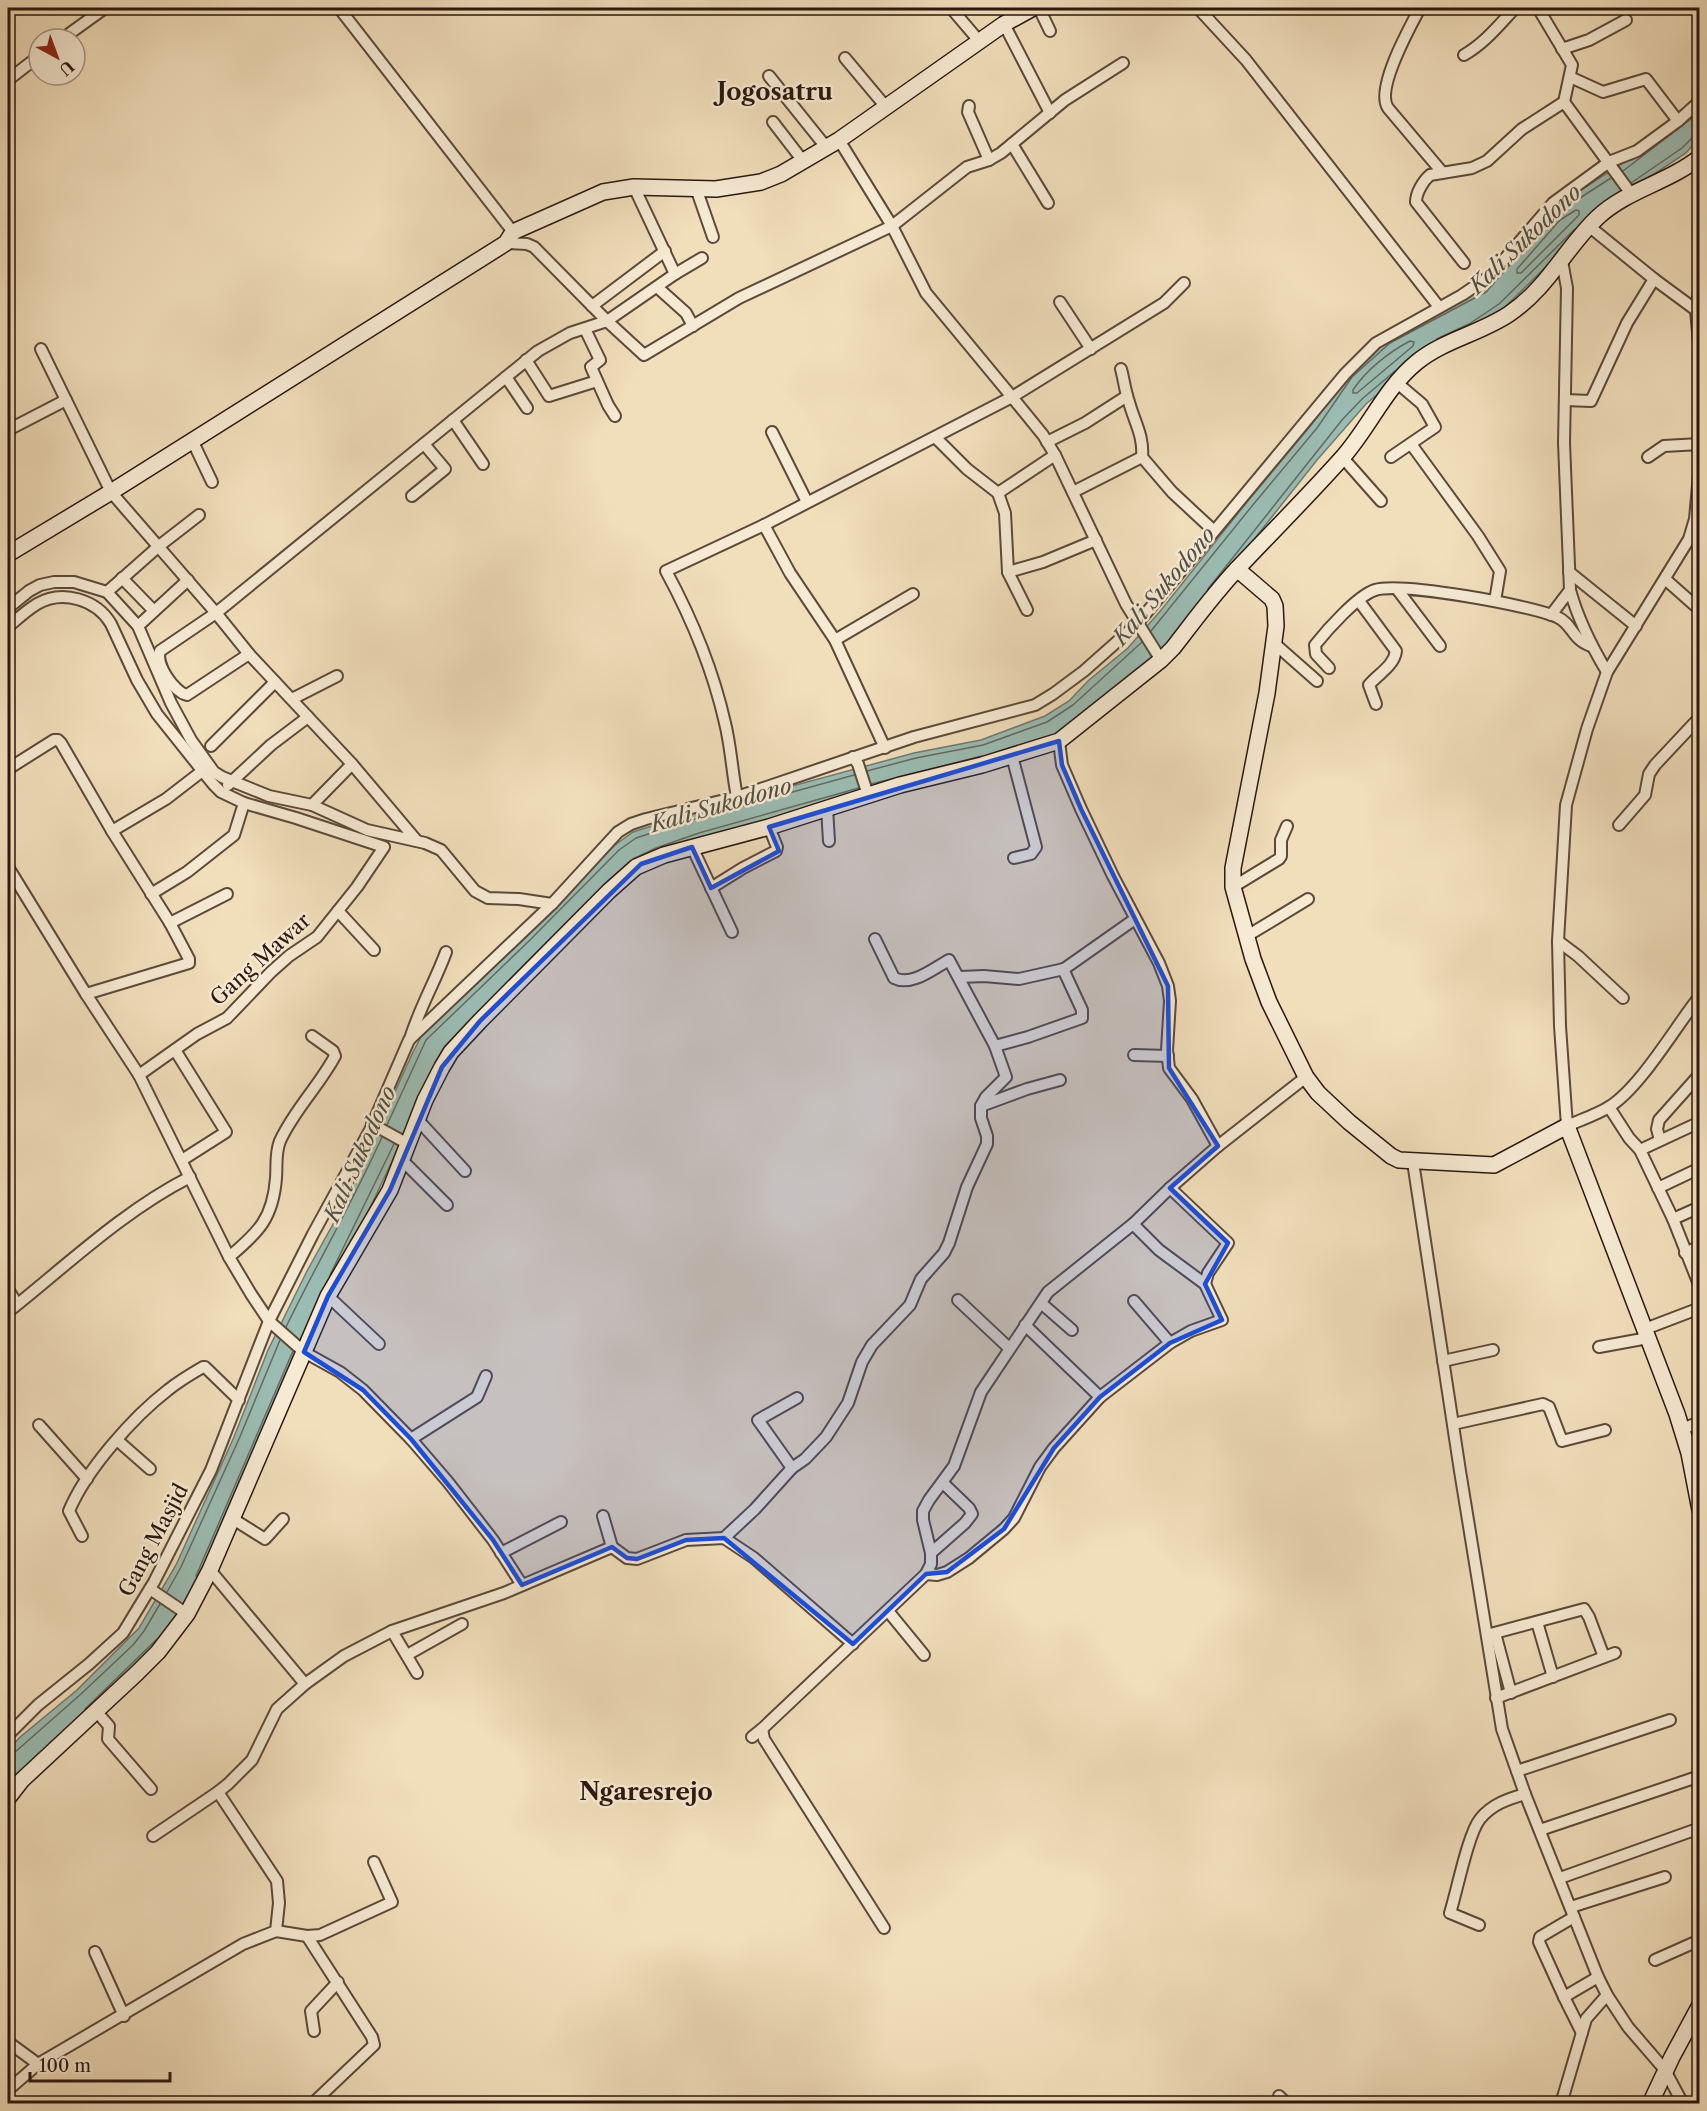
<svg xmlns="http://www.w3.org/2000/svg" width="1707" height="2111" viewBox="0 0 1707 2111" font-family="'Libre Caslon Text',serif">
  <style>
    .water { fill: #9bbcb3; stroke: #6e7a71; stroke-width: 1.5 }
    .lines { fill: none; stroke-linecap: round; stroke-linejoin: round }
    .shore { stroke: #626a60; stroke-width: 1.5 }
    .street-casing { stroke: #5c4939; stroke-width: 14 }
    .secondary-casing { stroke: #2a170e; stroke-width: 18 }
    .street { stroke: #f6ead3; stroke-width: 10 }
    .secondary { stroke: #f6ead3; stroke-width: 15 }
    .marked { fill: #1d4ed8; fill-opacity: 0.2; stroke: #1d4ed8; stroke-width: 4.5; stroke-linejoin: round }
    .labels { text-anchor: middle; dominant-baseline: central; stroke-width: 5; stroke-linejoin: round; paint-order: stroke }
    .street-label { font-size: 21px; fill: #2a170e; stroke: #f6ead3 }
    .water-label { font-size: 22px; font-style: italic; fill: #525148; stroke: #f6ead3 }
    .quarter-label { font-size: 24px; font-weight: bold; fill: #2a170e; stroke: #f6ead3 }
  </style>
  <rect width="100%" height="100%" fill="#f1debb"/>
  <filter id="stains"><feTurbulence type="fractalNoise" baseFrequency=".00333" numOctaves="4"/><feColorMatrix values="0 0 0 0 .2 0 0 0 0 .09 0 0 0 0 .02 0 0 0 .5 -.17"/></filter>
  <radialGradient id="worn" r=".72"><stop offset=".6" stop-color="#630" stop-opacity="0"/><stop offset="1" stop-color="#630" stop-opacity=".3"/></radialGradient>
  <polygon class="water" points="1699,104 1699,138 1686,153 1613,201 1503,309 1472,329 1424,355 1366,404 1317,460 1168,648 1054,740 659,853 446,1055 418,1107 356,1237 197,1591 165,1639 8,1797 8,1751 19,1738 77,1690 139,1628 176,1565 234,1437 268,1350 307,1271 342,1208 413,1052 421,1037 615,845 633,832 686,815 914,753 981,740 1045,716 1069,701 1089,680 1128,648 1162,609 1247,502 1312,424 1348,373 1387,338 1482,287 1551,209 1617,167"/>
  <g class="lines">
    <g class="shore">
      <polyline points="1623,171 1700,112"/>
      <polyline points="1631,183 1682,148 1694,136 1700,135"/>
      <polygon points="1576,210 1579,211 1579,215 1521,273 1517,273 1517,269 1560,220"/>
      <polyline points="1437,339 1469,324 1499,304 1575,229"/>
      <path d="M 1410,341 L 1414,342 L 1413,346 L 1357,393 L 1353,393 L 1353,390 C 1366,370 1389,352 1410,341 Z"/>
      <polyline points="1208,589 1342,420 1362,399 1395,371"/>
      <polyline points="1151,631 1252,506 1317,428 1352,377 1390,343 1486,292 1555,214 1611,178"/>
      <polyline points="867,771 916,758 983,745 1047,722 1073,705 1142,642"/>
      <polyline points="871,784 982,756"/>
      <polyline points="633,859 656,848 699,833 859,788"/>
      <polyline points="387,1125 426,1040 530,940 619,850 636,838 688,821 854,775"/>
      <polyline points="330,1275 394,1144"/>
      <path d="M 286,1327 C 317,1263 353,1202 382,1137"/>
      <polyline points="196,1576 293,1351"/>
      <polyline points="167,1592 181,1567 239,1439 280,1340"/>
      <polyline points="85,1709 157,1639"/>
      <polyline points="8,1754 14,1753 81,1694 133,1645 144,1631 160,1604"/>
    </g>
    <g class="street-casing">
      <g id="street">
        <polyline points="339,8 513,232"/>
        <polyline points="951,8 980,42"/>
        <polyline points="1039,8 1050,31"/>
        <polyline points="1198,8 1246,60 1439,307"/>
        <path d="M 1420,8 C 1410,27 1375,89 1388,108 L 1442,172"/>
        <polyline points="1004,24 1050,113"/>
        <polyline points="62,39 105,8"/>
        <polyline points="1562,49 1589,40 1626,20"/>
        <path d="M 1464,55 C 1485,43 1499,25 1515,8"/>
        <polyline points="845,58 886,107"/>
        <polyline points="769,76 826,147"/>
        <polyline points="1570,77 1603,92 1646,79 1678,121"/>
        <polyline points="8,80 39,56"/>
        <polyline points="1564,102 1632,195"/>
        <polyline points="969,106 968,112 989,160"/>
        <polyline points="773,122 803,161"/>
        <polyline points="839,140 892,226 926,293 1012,397 1043,435 1055,455 1126,604 1161,660"/>
        <polyline points="1012,144 1048,203"/>
        <polyline points="634,187 675,274"/>
        <polyline points="696,188 713,237"/>
        <polyline points="1590,227 1654,279 1700,313"/>
        <polyline points="506,243 527,244 534,247 607,321 644,355 739,298 892,226 967,167 989,160 1001,153 1065,100 1123,63"/>
        <path d="M 1562,261 L 1567,288 L 1564,443 L 1570,590 C 1578,619 1592,647 1607,672"/>
        <path d="M 1464,263 L 1416,202 C 1416,193 1423,181 1430,175 L 1472,168 L 1487,161 L 1522,129 L 1564,102 L 1572,65 L 1538,8"/>
        <polyline points="1700,286 1696,310 1700,354"/>
        <polyline points="657,287 686,313 693,326"/>
        <polyline points="1060,302 1091,349"/>
        <polyline points="592,306 665,251"/>
        <polyline points="585,329 600,360 591,367 608,405 615,416"/>
        <polyline points="41,349 111,492 216,613 249,654 352,764 417,841"/>
        <polyline points="526,360 549,396 597,381"/>
        <path d="M 1121,369 C 1124,380 1125,391 1129,402 C 1134,421 1144,436 1142,457 L 1172,492 L 1214,531"/>
        <polyline points="506,377 527,408"/>
        <polyline points="1565,400 1591,401 1627,323 1654,279"/>
        <polyline points="453,420 483,464"/>
        <polyline points="8,430 66,400"/>
        <polyline points="772,432 807,502"/>
        <polyline points="936,438 967,469 998,493 1005,513 1008,572 1027,610"/>
        <polyline points="192,440 212,482"/>
        <polyline points="1047,442 1085,423 1127,396"/>
        <polyline points="1411,444 1478,536 1500,571 1495,601"/>
        <polyline points="1391,457 1435,427 1422,404 1396,382"/>
        <polyline points="1648,457 1664,446 1700,444"/>
        <polyline points="1343,458 1381,501"/>
        <path d="M 1700,464 L 1695,519 L 1689,539 L 1607,672 L 1587,729 L 1566,805 L 1558,941 L 1560,1026 L 1567,1126 C 1580,1120 1596,1115 1609,1107 C 1641,1087 1675,1027 1700,996"/>
        <polyline points="1073,492 1142,457"/>
        <polyline points="998,493 1055,455"/>
        <polyline points="412,496 445,469 424,444"/>
        <polyline points="764,525 790,573 835,640 913,594"/>
        <polyline points="1008,572 1043,562 1096,540"/>
        <polyline points="1569,572 1636,626"/>
        <polyline points="122,578 154,611"/>
        <polyline points="1665,579 1700,610"/>
        <polyline points="1397,589 1440,646"/>
        <polyline points="107,592 159,546 199,515"/>
        <path d="M 1359,601 L 1396,651 C 1394,666 1378,674 1369,685 L 1376,704"/>
        <polyline points="8,608 29,591 40,585 54,582 74,582 107,592 138,626 171,703 191,740 214,772 222,777 269,796 312,805 367,830 425,843 441,850 475,891 488,898 519,899 552,904"/>
        <polyline points="1551,615 1570,590"/>
        <polyline points="138,626 188,580"/>
        <path d="M 8,627 C 17,619 27,610 37,604 C 63,589 97,600 111,624 L 137,680 L 157,714 L 213,784 L 221,792 L 244,803 L 296,818 L 384,847 L 357,887 L 317,937 L 289,956 L 271,972 L 227,1018 L 197,1034 L 139,1075"/>
        <polyline points="835,640 885,748"/>
        <polyline points="1275,644 1317,681"/>
        <path d="M 249,654 L 187,695 C 174,692 155,664 160,651 L 216,613 L 538,351 L 570,333 L 607,321 L 675,274 L 702,258"/>
        <path d="M 1329,668 L 1316,654 L 1315,645 C 1327,630 1357,596 1375,590 C 1401,582 1529,605 1557,617 C 1572,623 1572,640 1591,646"/>
        <polyline points="292,699 337,676"/>
        <polyline points="1059,741 1062,765 1081,809 1113,876 1159,963 1168,986 1170,1001 1167,1050 1169,1068 1192,1099 1218,1146"/>
        <polyline points="211,746 275,682"/>
        <polyline points="1012,756 1036,847 1031,854 1014,858"/>
        <polyline points="853,757 858,764 868,795"/>
        <polyline points="8,769 54,740 58,740 61,743 112,831 170,923 189,959 189,963 86,994"/>
        <polyline points="228,785 271,745 308,717"/>
        <path d="M 737,797 C 732,772 731,747 725,723 C 713,670 692,619 666,571 L 764,525 L 1012,397 L 1164,303 L 1184,283"/>
        <polyline points="312,805 352,764"/>
        <polyline points="827,808 829,841"/>
        <polyline points="1619,825 1645,795 1649,774 1655,765 1700,717"/>
        <polyline points="112,831 166,799 201,772"/>
        <polyline points="692,847 732,932"/>
        <polyline points="8,867 86,994 139,1075 229,1257 251,1294 269,1321 304,1352 340,1372 363,1390 411,1439 448,1482 493,1540 522,1585"/>
        <polyline points="1233,887 1279,859 1281,856 1281,840 1287,826"/>
        <polyline points="711,888 743,868 776,851 777,847 769,827"/>
        <polyline points="151,894 187,872 234,835 244,803"/>
        <polyline points="338,911 374,950"/>
        <polyline points="170,923 227,894"/>
        <polyline points="1247,936 1308,899"/>
        <polyline points="1558,941 1578,956 1623,998"/>
        <polyline points="960,977 984,976 1019,979 1064,969 1135,919"/>
        <path d="M 410,1039 C 419,1009 435,982 446,952"/>
        <polyline points="995,1046 1028,1037 1082,1018 1082,1010 1063,969"/>
        <polyline points="175,1050 226,1132 182,1160"/>
        <polyline points="1134,1055 1168,1056"/>
        <polyline points="981,1106 1027,1089 1060,1080"/>
        <polyline points="1609,1107 1629,1138 1640,1150 1673,1219 1700,1287"/>
        <polyline points="417,1119 465,1171"/>
        <polyline points="372,1124 408,1144"/>
        <polyline points="1660,1140 1657,1129 1659,1120 1700,1074"/>
        <polyline points="1640,1150 1700,1122"/>
        <polyline points="402,1160 447,1205"/>
        <polyline points="1413,1162 1460,1471 1502,1729 1525,1794 1598,1977 1607,1995 1628,2027 1665,2070 1683,2104"/>
        <polyline points="1170,1188 1228,1243 1208,1273 1205,1284"/>
        <polyline points="1658,1188 1700,1168"/>
        <polyline points="1673,1219 1700,1207"/>
        <polyline points="1685,1253 1700,1246"/>
        <path d="M 229,1257 C 259,1232 273,1218 276,1178 C 277,1166 275,1153 280,1141 C 294,1110 319,1086 335,1056 L 333,1051 L 312,1036"/>
        <polyline points="8,1289 17,1304"/>
        <polyline points="328,1296 379,1344"/>
        <polyline points="958,1300 1009,1348"/>
        <polyline points="1134,1301 1170,1343"/>
        <polyline points="1041,1303 1072,1330"/>
        <path d="M 8,1312 C 66,1266 123,1211 190,1177"/>
        <polyline points="1025,1325 1100,1397"/>
        <polyline points="1645,1329 1700,1308"/>
        <polyline points="1599,1347 1648,1338"/>
        <polyline points="1443,1361 1493,1350"/>
        <polyline points="1453,1424 1543,1404 1549,1407 1562,1441 1605,1430"/>
        <polyline points="39,1425 87,1479"/>
        <polyline points="1682,1429 1700,1422"/>
        <polyline points="411,1439 477,1397 486,1376"/>
        <polyline points="117,1440 150,1469"/>
        <polyline points="792,1468 758,1420 797,1398"/>
        <polyline points="233,1519 265,1539 283,1519"/>
        <path d="M 82,1536 L 69,1511 C 86,1470 133,1417 168,1390 C 179,1381 191,1374 203,1367 L 205,1367 L 239,1400"/>
        <path d="M 724,1538 L 755,1509 L 792,1468 L 805,1459 L 826,1437 L 848,1403 L 862,1362 L 872,1345 L 910,1305 L 921,1279 L 944,1253 L 949,1243 L 967,1187 L 987,1144 L 987,1136 L 981,1118 L 981,1106 L 986,1097 L 1006,1077 L 995,1046 L 949,960 C 934,968 912,987 894,978 L 875,939"/>
        <polyline points="612,1547 627,1558 637,1559 686,1540 724,1538 754,1558 853,1644"/>
        <polyline points="501,1553 561,1522"/>
        <polyline points="931,1553 965,1523 972,1514 969,1508 943,1483"/>
        <polyline points="210,1570 305,1684"/>
        <polyline points="926,1574 937,1575 947,1572 969,1558 1004,1529 1014,1518 1040,1467 1054,1448 1100,1397 1170,1343 1191,1331 1222,1320 1205,1284 1159,1250 1133,1224"/>
        <polyline points="150,1589 187,1614"/>
        <polyline points="888,1611 924,1655"/>
        <polyline points="1537,1622 1553,1677"/>
        <polyline points="392,1631 417,1673"/>
        <polyline points="1495,1633 1511,1693"/>
        <polyline points="1487,1635 1584,1609 1589,1617 1604,1657"/>
        <polyline points="407,1655 462,1624"/>
        <polyline points="1496,1698 1615,1653"/>
        <polyline points="96,1711 109,1726 108,1739 151,1789"/>
        <polyline points="762,1729 764,1739 884,1928"/>
        <polyline points="8,1735 38,1705 89,1664 123,1633 154,1582 211,1470 269,1321 313,1234 370,1130 409,1040 552,904 618,832 631,824 646,819 737,797 914,737 1035,705 1053,694 1084,671 1137,624 1345,374 1376,343 1462,295 1490,276 1553,203 1609,162 1637,151 1678,121 1700,101"/>
        <polyline points="752,1737 762,1729 926,1574 931,1564 931,1553 923,1520 923,1511 929,1500 954,1466 981,1392 1048,1292 1133,1224 1170,1188 1218,1146 1306,1077"/>
        <polyline points="1517,1771 1670,1720"/>
        <polyline points="1540,1830 1700,1776"/>
        <polyline points="153,1836 218,1792"/>
        <polyline points="1560,1878 1700,1828"/>
        <polyline points="1571,1907 1665,1877"/>
        <polyline points="1574,1917 1540,1937 1539,1942 1564,1997 1598,1977"/>
        <path d="M 1479,1925 L 1450,1913 C 1457,1891 1468,1834 1480,1819 C 1492,1804 1508,1799 1525,1794"/>
        <polyline points="276,1931 307,1936 320,1935 392,1902 374,1862"/>
        <polyline points="307,1936 372,2037 374,2045 312,2104"/>
        <polyline points="95,1952 124,2016"/>
        <polyline points="1655,1960 1700,1940"/>
        <polyline points="1564,1997 1582,2033"/>
        <polyline points="314,2031 311,2011 338,1982"/>
        <polyline points="8,2042 38,2064"/>
        <polyline points="8,2090 38,2064 243,1944 276,1931 279,1903 277,1881 218,1792 228,1784 252,1760 277,1709 305,1684 344,1656 392,1631 504,1593 612,1547 603,1516"/>
        <polyline points="1279,2096 1287,2104"/>
        <polyline points="1561,2104 1586,2019 1607,1995"/>
      </g>
    </g>
    <g class="secondary-casing">
      <g id="secondary">
        <polyline points="8,554 111,492 506,243 513,232 603,192 634,187 716,189 761,182 781,174 839,140 1004,24 1033,8"/>
        <polyline points="1237,569 1272,599 1275,606 1276,626 1267,693 1233,868 1233,887 1253,959 1269,1002 1306,1077 1318,1093 1349,1122 1391,1156 1399,1160 1494,1165 1567,1126 1677,1414 1689,1453 1700,1510"/>
        <path d="M 8,1798 L 22,1780 L 137,1673 L 158,1652 L 187,1614 L 210,1570 L 328,1296 L 390,1190 L 425,1100 L 442,1067 L 451,1052 L 480,1021 L 609,891 L 636,867 L 664,855 L 769,827 L 900,785 L 982,765 L 1059,741 L 1161,660 L 1173,648 C 1194,621 1215,592 1239,567 C 1273,531 1309,495 1342,458 C 1369,428 1385,388 1417,362 C 1444,340 1481,333 1509,314 C 1548,288 1566,247 1598,217 C 1627,190 1669,182 1700,157"/>
        <polyline points="1650,2104 1672,2057 1700,2005"/>
      </g>
    </g>
    <use href="#street" class="street"/>
    <use href="#secondary" class="secondary"/>
  </g>
  <path class="marked" d="M 1059,741 L 1062,765 L 1081,809 L 1168,986 L 1169,1068 L 1218,1146 L 1170,1188 L 1228,1243 L 1205,1284 L 1222,1320 L 1170,1343 L 1100,1397 L 1054,1448 L 1004,1529 L 947,1572 L 926,1574 L 853,1644 L 724,1538 L 686,1540 L 637,1559 L 627,1558 L 612,1547 L 522,1585 L 493,1540 L 411,1439 L 363,1390 L 304,1352 L 328,1296 L 390,1190 L 442,1067 L 480,1021 L 641,864 L 692,847 L 711,888 L 779,851 L 769,827 Z"/>
  <g class="labels">
    <g class="street-label">
      <text transform="translate(260 959) rotate(-42)">Gang Mawar</text>
      <text transform="translate(153 1540) rotate(-62)">Gang Masjid</text>
    </g>
    <g class="water-label">
      <text transform="translate(1525 239) rotate(-44)">Kali Sukodono</text>
      <text transform="translate(1164 586) rotate(-50)">Kali Sukodono</text>
      <text transform="translate(721 805) rotate(-16)">Kali Sukodono</text>
      <text transform="translate(360 1154) rotate(-66)">Kali Sukodono</text>
    </g>
    <g class="quarter-label">
      <text x="775" y="91">Jogosatru</text>
      <text x="646" y="1791">Ngaresrejo</text>
    </g>
  </g>
  <rect width="1707" height="2111" fill="none" stroke="#f1debb" stroke-width="30"/>
  <rect x="9" y="9" width="1689" height="2093" fill="none" stroke="#2a170e" stroke-width="3"/>
  <rect x="15" y="15" width="1677" height="2081" fill="none" stroke="#2a170e" stroke-width="1.5"/>
  <g transform="translate(57 57) rotate(139)"><circle r="28" fill="#f6ead3" stroke="#a49684" stroke-width="1.5"/>
  <path d="M0-4.5L10 22L0 15L-10 22Z" fill="#8f2418"/>
  <text y="-9" font-size="16" font-weight="bold" text-anchor="middle" fill="#2a170e">U</text>
  </g>
  <path d="M30 2072v9h140v-9" fill="none" stroke="#2a170e" stroke-width="3"/>
  <text x="39" y="2072" font-size="18" fill="#2a170e" stroke="#f6ead3" stroke-width="4.5" paint-order="stroke">100 m</text>
  <rect width="100%" height="100%" filter="url(#stains)"/>
  <rect width="100%" height="100%" fill="url(#worn)"/>
</svg>
